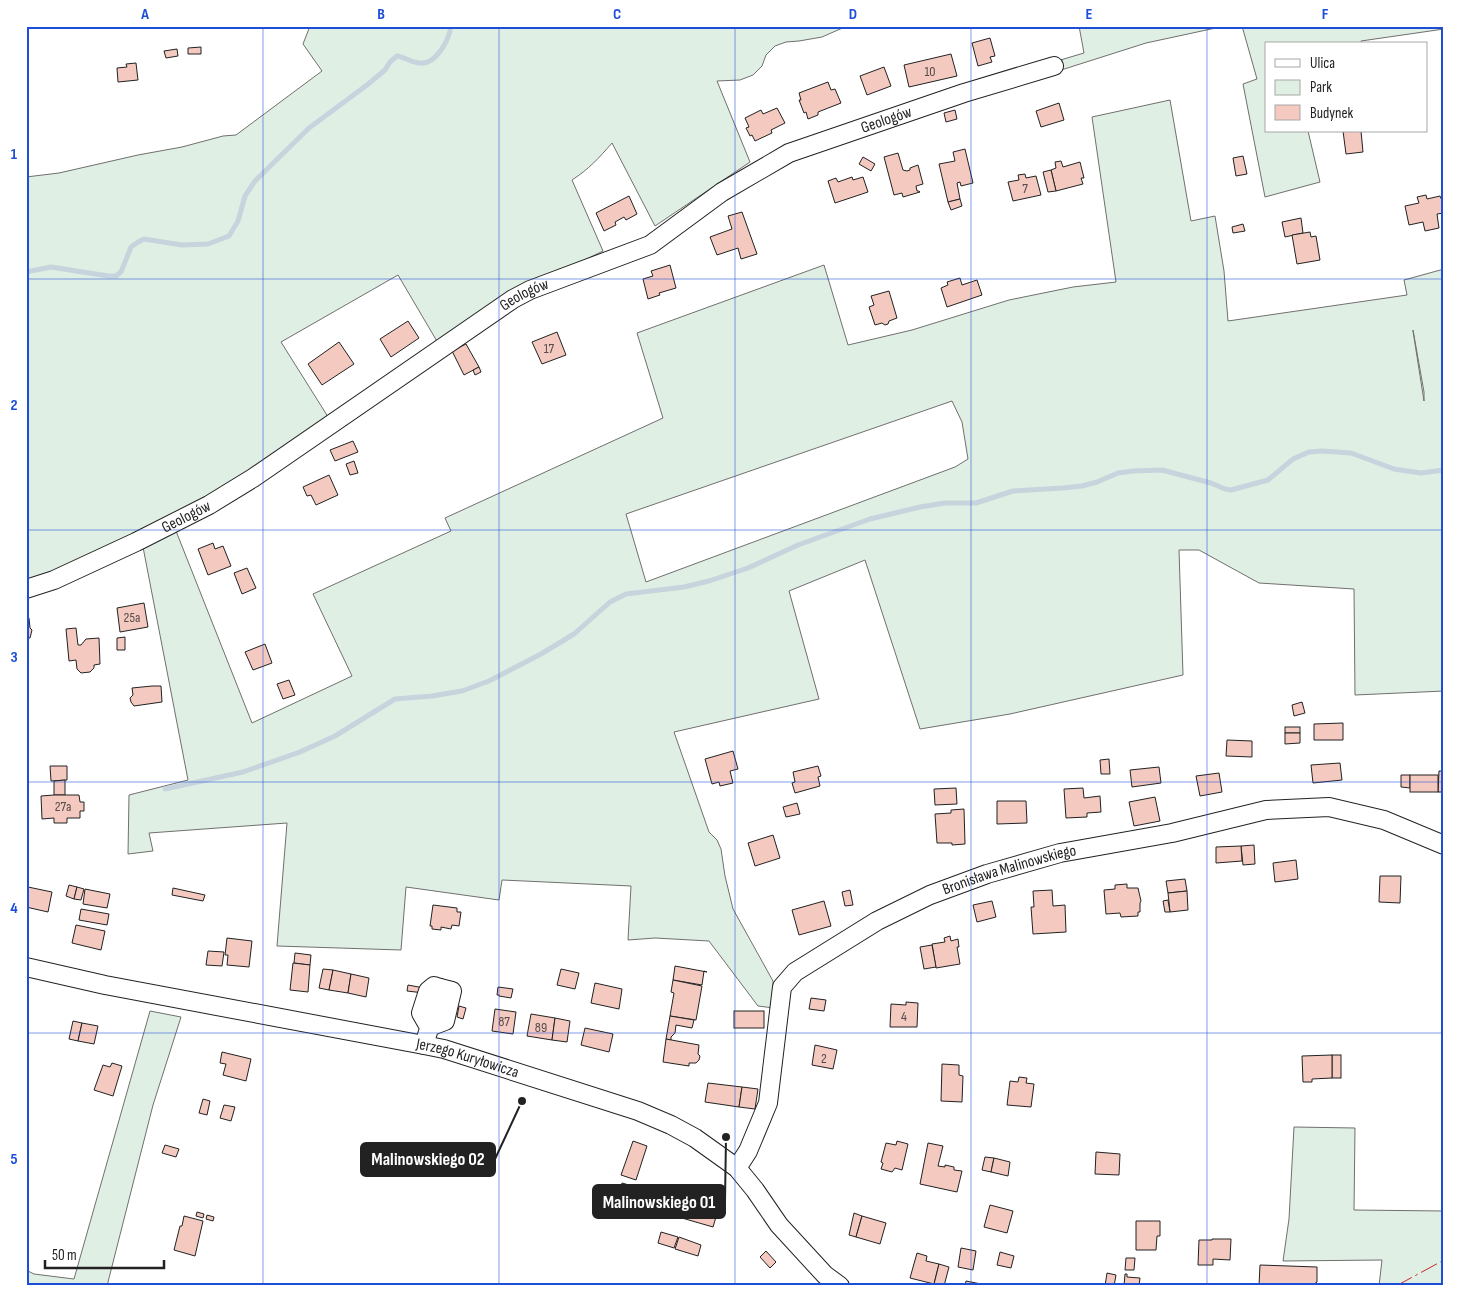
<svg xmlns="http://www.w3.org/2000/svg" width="1470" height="1312" viewBox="0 0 1470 1312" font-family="'Sofia Sans Condensed',sans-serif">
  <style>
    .green { fill: #e0efe3; stroke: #6f6f6f; fill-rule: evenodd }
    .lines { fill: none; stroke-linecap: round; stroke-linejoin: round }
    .stream { stroke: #c7d3dd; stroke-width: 5 }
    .building { fill: #f3c9c0; stroke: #222 }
    .minor-casing { stroke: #222; stroke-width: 20 }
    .minor { stroke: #fff; stroke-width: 18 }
    .power { stroke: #c62828; stroke-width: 1; stroke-dasharray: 18 4 2.5 4; stroke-linecap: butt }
    .grid { fill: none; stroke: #1d4ed8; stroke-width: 1; stroke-opacity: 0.55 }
    .labels { text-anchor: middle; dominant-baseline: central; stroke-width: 4; stroke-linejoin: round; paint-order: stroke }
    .number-label { font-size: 14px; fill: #564c4a }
    .street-label { font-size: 16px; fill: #222; stroke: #fff }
    .leader { fill: none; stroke: #222; stroke-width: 2 }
    .callout-dot { fill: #222; stroke: #fff; stroke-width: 2 }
    .callout { fill: #222; stroke: #222; stroke-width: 2 }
    .callout-label { font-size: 18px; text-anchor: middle; font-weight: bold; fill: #fff }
    .neatline { fill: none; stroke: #1d4ed8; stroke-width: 2 }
    .grid-label { font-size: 16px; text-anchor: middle; font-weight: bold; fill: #1d4ed8 }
  </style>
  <rect width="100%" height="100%" fill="#fff"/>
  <g class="green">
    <path d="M 310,26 L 847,26 L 822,37 L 799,41 L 786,42 L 775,46 L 766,55 L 762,66 L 753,75 L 740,80 L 717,81 L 750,162 L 655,226 L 612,143 C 599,158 589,169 572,180 L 603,251 L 493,305 L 438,343 L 398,275 L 281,342 L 330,420 L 209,501 L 63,569 L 26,581 L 26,177 L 59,173 L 138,155 L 182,147 L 223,136 L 236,135 L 322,71 L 303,44 Z"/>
    <polygon points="1079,26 1225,26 1146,43 1058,71 1057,61 1084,53"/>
    <polygon points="1242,26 1444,26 1444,29 1361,41 1361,44 1266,44 1266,131 1308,131 1320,182 1265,197 1243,84 1257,79"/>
    <path d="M 1170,100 L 1191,221 L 1215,216 L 1224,271 L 1228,321 L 1407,295 L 1404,280 L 1444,269 L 1444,691 L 1355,695 L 1354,589 L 1259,583 L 1199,550 L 1179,550 L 1183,675 L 1010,714 L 920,729 L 865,560 L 789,591 L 819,699 L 674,732 L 709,832 L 717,840 L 721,849 L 725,876 L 733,909 L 773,981 L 774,1008 L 758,1006 L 709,941 L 655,938 L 628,940 L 631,886 L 502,880 L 499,900 L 406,887 L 401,950 L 277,946 L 287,823 L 149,833 L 153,851 L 128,854 L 129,795 L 188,780 L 143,547 L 176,531 L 252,723 L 352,676 L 313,594 L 451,531 L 445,518 L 663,418 L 637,333 L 824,265 L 848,345 L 912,330 L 1009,300 L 1073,287 L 1116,282 L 1092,117 ZM 1413,330 L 1424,392 L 1424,401 L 1413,331 ZM 952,401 L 962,422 L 968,459 L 955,467 L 646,582 L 626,514 Z"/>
    <polygon points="150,1011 181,1017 153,1105 107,1286 26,1286 26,1270 34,1274 74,1279"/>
    <polygon points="1294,1127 1355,1128 1354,1210 1444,1211 1444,1286 1379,1286 1382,1260 1283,1261 1289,1219"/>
  </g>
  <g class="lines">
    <g class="stream">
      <path d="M 26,272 L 51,267 L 108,276 L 116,276 L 121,272 L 131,247 L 138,242 L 144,239 L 182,245 L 208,244 L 229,236 L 238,221 L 245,196 L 255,181 L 309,128 L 367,85 L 385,70 L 390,62 L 397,56 C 405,57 412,63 420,63 C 436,65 449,40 451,26"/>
      <polyline points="165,789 243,772 300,752 335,736 395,699 432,696 462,691 489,681 541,654 574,634 610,602 626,594 684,587 709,581 748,568 798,545 870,519 920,507 945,503 976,503 1013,491 1063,488 1082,486 1097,482 1118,473 1133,471 1162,470 1211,483 1225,489 1231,490 1268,480 1293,459 1309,452 1322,451 1351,453 1394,469 1421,473 1444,470"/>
    </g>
  </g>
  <g class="building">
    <polygon points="990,38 995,56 990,57 992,62 978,66 972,43"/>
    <polygon points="201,47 201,54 188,54 188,48"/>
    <polygon points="177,49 178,56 166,58 164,51"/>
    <polygon points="951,54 957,76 909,87 904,65"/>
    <polygon points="136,63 138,80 118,82 117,68 127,67 126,64"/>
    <polygon points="884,67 891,86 867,95 860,76"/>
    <polygon points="828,82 831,90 835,89 841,103 818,112 818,115 808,119 806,112 804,113 799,100 801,100 799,93"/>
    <polygon points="1059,103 1064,120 1041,127 1036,111"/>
    <polygon points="777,108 785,123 771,130 772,133 755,141 752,135 750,136 746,128 749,127 745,118 761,110 763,114"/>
    <polygon points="955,110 957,119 946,122 944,113"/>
    <polygon points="1343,131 1361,131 1363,152 1346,154"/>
    <polygon points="965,149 973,183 961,186 960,182 957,183 960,199 948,202 939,164 955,161 953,152"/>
    <polygon points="898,153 903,170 907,171 910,170 910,168 918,165 923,184 916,186 917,191 919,191 920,192 903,197 902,193 894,195 884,157"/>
    <polygon points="1243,156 1247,174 1236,176 1233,158"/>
    <polygon points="863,157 875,164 871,171 859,164"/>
    <polygon points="1061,161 1063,167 1080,162 1084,178 1081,178 1083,184 1056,191 1051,170 1056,168 1055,162"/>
    <polygon points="1051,170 1056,191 1048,192 1043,172"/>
    <polygon points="1025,174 1026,178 1036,176 1041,195 1013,201 1008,182 1019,180 1018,175"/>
    <polygon points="852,177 853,180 863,177 868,192 835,203 828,181 836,178 838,182"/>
    <polygon points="1426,195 1427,199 1440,196 1444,205 1444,213 1437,214 1439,228 1425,231 1423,222 1409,225 1405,206 1419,203 1417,197"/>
    <polygon points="629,196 637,214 626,220 624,217 615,222 616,225 604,231 596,213"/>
    <polygon points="960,199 962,206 951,210 948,202"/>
    <polygon points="742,212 757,254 741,259 738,248 717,255 710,237 732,229 728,216"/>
    <polygon points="1301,218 1303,233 1285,237 1282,222"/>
    <polygon points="1243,224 1245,231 1233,233 1232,227"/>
    <polygon points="1310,232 1311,237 1316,236 1320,260 1297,264 1292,235"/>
    <polygon points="670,265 676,288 659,293 660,295 648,299 643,279 653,276 651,271"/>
    <polygon points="960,278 962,285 977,280 982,295 947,307 941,288 948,285 947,282"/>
    <polygon points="889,291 897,318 889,321 888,324 885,325 882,323 875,325 869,307 874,305 871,296"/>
    <polygon points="408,321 419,338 391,357 380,339"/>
    <polygon points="557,332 566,355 542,364 532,342"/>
    <polygon points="339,342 354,364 322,385 308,364"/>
    <polygon points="466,344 479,367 464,375 452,351"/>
    <polygon points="479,367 481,372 475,375 473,370"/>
    <polygon points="353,441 358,452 335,461 330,450"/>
    <polygon points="354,461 358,473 350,475 346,464"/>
    <polygon points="329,475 338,495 316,505 311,495 307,496 303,487"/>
    <polygon points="213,543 215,549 223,546 231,566 208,575 198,549"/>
    <polygon points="247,568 256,588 242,594 234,573"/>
    <polygon points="144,603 148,627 120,632 117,608"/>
    <polygon points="26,618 29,618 30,628 32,630 30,638 26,638"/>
    <polygon points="76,628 78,645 81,645 86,639 99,638 100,664 94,665 94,668 90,672 81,673 77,669 76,660 69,661 66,629"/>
    <polygon points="125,637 125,650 117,650 117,638"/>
    <polygon points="265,644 272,663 253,670 245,652"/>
    <polygon points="289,680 295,695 283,699 277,684"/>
    <polygon points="152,686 161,686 162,702 134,706 131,702 130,698 133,695 132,688"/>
    <polygon points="1302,702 1305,713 1294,716 1292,705"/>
    <polygon points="1343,723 1343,740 1314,740 1314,724"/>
    <rect x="1285" y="727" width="15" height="6"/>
    <polygon points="1285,733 1300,733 1300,743 1285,744"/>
    <polygon points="1227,740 1252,741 1252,757 1226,756"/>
    <polygon points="733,751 738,769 730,771 733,783 720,786 719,782 712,784 705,759"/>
    <polygon points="1109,759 1110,774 1101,774 1100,760"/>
    <polygon points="1340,763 1342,780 1313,783 1311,765"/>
    <polygon points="50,766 67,766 67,780 51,781"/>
    <polygon points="818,766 821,776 818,777 820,786 795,793 792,783 795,782 793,772"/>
    <polygon points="1159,767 1161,783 1132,787 1130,770"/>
    <polygon points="1439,771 1444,771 1444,792 1438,792"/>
    <polygon points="1219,773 1222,792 1200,796 1196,776"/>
    <polygon points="1401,775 1410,775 1410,788 1401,787"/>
    <rect x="1410" y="775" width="28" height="17"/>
    <polygon points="65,780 65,795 54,795 54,781"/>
    <polygon points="956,788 957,804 935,805 934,789"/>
    <polygon points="1083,788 1084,798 1100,796 1101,812 1087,813 1087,817 1066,818 1064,789"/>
    <polygon points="54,795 79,795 80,802 84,802 84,811 80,811 80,818 67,818 67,823 54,823 54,818 42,819 41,796"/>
    <polygon points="1155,797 1160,821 1134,826 1129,802"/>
    <polygon points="997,801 1026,801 1027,823 997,824"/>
    <polygon points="797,803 800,814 786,817 783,807"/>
    <polygon points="964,809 965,844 952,845 952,843 937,843 935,814 951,813 951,810"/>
    <polygon points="773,835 780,858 755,866 748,843"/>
    <polygon points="1254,845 1255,864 1243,865 1241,846"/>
    <polygon points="1241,846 1242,861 1216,863 1216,847"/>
    <polygon points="1296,860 1298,879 1275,882 1273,863"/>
    <polygon points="1380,876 1401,876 1400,903 1379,902"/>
    <polygon points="1185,879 1187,891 1168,893 1166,881"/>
    <polygon points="1127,884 1127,888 1138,888 1141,901 1140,903 1140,912 1138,912 1138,916 1121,917 1120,913 1106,914 1104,890 1115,889 1115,885"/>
    <polygon points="69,885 77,887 74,899 66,896"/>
    <polygon points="28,887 52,892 48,912 26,907"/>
    <polygon points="77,887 84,889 81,900 74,899"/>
    <polygon points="173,888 205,895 203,901 172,895"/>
    <polygon points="85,889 110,894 107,908 83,904"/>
    <polygon points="850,890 853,905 845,906 842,892"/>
    <polygon points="1052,890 1053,906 1065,905 1066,932 1033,934 1031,907 1034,907 1033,891"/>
    <polygon points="1187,891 1188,910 1170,912 1168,893"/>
    <polygon points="1168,900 1170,912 1165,912 1163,901"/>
    <polygon points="824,901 831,926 799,935 792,910"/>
    <polygon points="992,901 996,917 977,922 973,905"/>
    <polygon points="433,905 457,908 457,912 461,912 459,926 452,925 451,929 441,927 441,930 432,929 432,926 430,926"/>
    <polygon points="81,909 109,914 107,925 79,920"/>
    <polygon points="76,925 105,931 101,950 72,943"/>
    <polygon points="950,936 951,941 958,939 959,947 957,947 960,964 936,968 932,944 945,942 944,938"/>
    <polygon points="227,938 252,941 249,967 227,965 228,955 225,955"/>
    <polygon points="932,945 936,967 924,969 920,947"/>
    <polygon points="208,951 224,952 222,966 206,965"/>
    <polygon points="295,953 311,955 310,965 294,963"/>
    <polygon points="293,963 310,965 308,992 290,990"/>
    <polygon points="675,966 707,972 704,971 702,985 673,980"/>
    <polygon points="323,969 333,970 329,990 319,988"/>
    <polygon points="561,969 579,973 575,989 557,985"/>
    <polygon points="333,970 351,974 348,993 329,990"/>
    <polygon points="351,974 369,978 366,997 348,993"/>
    <polygon points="673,980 702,986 696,1020 670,1016 674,993 671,992"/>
    <polygon points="595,983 622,989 619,1009 591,1003"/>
    <polygon points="408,985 424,988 424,993 407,991"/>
    <polygon points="498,987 513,989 511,998 499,996 499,995 497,995"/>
    <polygon points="811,998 826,1000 824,1011 809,1009"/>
    <polygon points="906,1002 918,1003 917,1027 890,1027 891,1004 906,1005"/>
    <polygon points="459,1006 466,1008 463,1019 457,1017"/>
    <polygon points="495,1009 516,1012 513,1034 492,1031"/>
    <rect x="734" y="1011" width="30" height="17"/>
    <polygon points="531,1014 555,1018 552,1040 527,1036"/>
    <polygon points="670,1016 694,1020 692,1028 676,1025 675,1033 671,1037 671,1040 666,1039"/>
    <polygon points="555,1018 570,1021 567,1042 552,1040"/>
    <polygon points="73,1021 82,1023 78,1041 69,1039"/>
    <polygon points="82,1023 98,1026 94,1044 78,1041"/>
    <polygon points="585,1028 613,1034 609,1052 581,1045"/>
    <polygon points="666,1039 699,1045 698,1054 700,1056 699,1060 696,1063 689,1063 689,1066 663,1062"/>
    <polygon points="815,1045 837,1050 833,1069 812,1065"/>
    <polygon points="222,1052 251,1059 246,1081 223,1075 226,1064 220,1063"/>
    <rect x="1332" y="1055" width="9" height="23"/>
    <polygon points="1332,1055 1332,1078 1312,1079 1312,1082 1303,1082 1302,1056"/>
    <polygon points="112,1063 122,1066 113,1096 94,1090 103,1065 110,1067"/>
    <polygon points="942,1064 959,1065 959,1075 963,1076 962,1102 941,1101"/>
    <polygon points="1019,1077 1027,1078 1026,1083 1034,1084 1031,1107 1007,1105 1010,1081 1018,1082"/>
    <polygon points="708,1083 742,1087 739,1107 705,1102"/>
    <polygon points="742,1087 758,1089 755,1109 739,1107"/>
    <polygon points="203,1099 210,1101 207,1115 199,1113"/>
    <polygon points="224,1105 235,1107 231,1121 220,1118"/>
    <polygon points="633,1141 647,1146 636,1180 621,1175"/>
    <polygon points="897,1141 908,1144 902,1170 895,1168 892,1172 881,1169 883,1163 881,1162 886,1143 896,1145"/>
    <polygon points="928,1143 943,1146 938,1166 945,1167 945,1165 954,1167 954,1170 962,1171 957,1192 920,1184"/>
    <polygon points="165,1145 179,1149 176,1157 162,1153"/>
    <polygon points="1096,1152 1120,1154 1119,1175 1095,1174"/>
    <polygon points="985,1157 994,1158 991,1172 982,1170"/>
    <polygon points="994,1158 1010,1162 1008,1176 991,1172"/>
    <polygon points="622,1183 636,1187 628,1215 614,1211"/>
    <polygon points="674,1193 719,1207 713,1227 668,1214"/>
    <polygon points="990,1205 1013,1211 1007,1233 984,1227"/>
    <polygon points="197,1212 204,1214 203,1218 196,1216"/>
    <polygon points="854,1213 862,1216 856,1237 849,1235"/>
    <polygon points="207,1215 214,1217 213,1221 206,1219"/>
    <polygon points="184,1216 203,1221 195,1256 174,1250 180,1226 182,1226"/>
    <polygon points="862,1216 886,1223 880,1244 856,1237"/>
    <polygon points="1136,1221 1160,1221 1160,1236 1157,1236 1156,1250 1136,1250"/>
    <polygon points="661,1232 678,1237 674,1248 658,1243"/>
    <polygon points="679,1237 701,1245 698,1256 675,1249"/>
    <polygon points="1212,1239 1231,1239 1230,1260 1213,1259 1213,1265 1198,1265 1199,1240 1212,1240"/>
    <polygon points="961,1248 976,1251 973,1270 958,1267"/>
    <polygon points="766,1251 776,1262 770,1268 760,1257"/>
    <polygon points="1000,1252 1014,1256 1011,1268 997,1265"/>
    <polygon points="917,1253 927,1256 926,1261 939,1264 934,1284 910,1278"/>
    <polygon points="1126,1258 1135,1258 1134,1270 1125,1270"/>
    <polygon points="939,1264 949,1267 944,1286 934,1284"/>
    <polygon points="1260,1265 1317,1267 1317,1282 1311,1286 1259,1286"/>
    <polygon points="1107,1273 1116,1275 1114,1286 1105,1286"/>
    <polygon points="1125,1274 1127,1274 1127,1277 1140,1278 1139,1286 1124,1286"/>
    <polygon points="966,1281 986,1285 965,1286"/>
  </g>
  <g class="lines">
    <g class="minor-casing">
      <g id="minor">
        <path id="s1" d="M 26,589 L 54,580 L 136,542 L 209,505 L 253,478 L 513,299 L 530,290 L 650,245 L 722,192 L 789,153 L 964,93 L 1054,66"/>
        <path id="s2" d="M 26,967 L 105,985 L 424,1045 L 444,1049 L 638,1111 L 671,1125 L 695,1138 L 737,1168 L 755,1190 L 779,1225 L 825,1275 L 840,1286"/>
        <polyline points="429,1027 445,1021 452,991 440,988"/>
        <polyline points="424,1045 440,993 440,988 434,986 428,991 421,1013 429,1027"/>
        <path id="s3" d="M 737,1168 L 748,1151 L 768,1103 L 782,987 L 795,972 L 877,921 L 930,895 L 987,874 L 1060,853 L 1172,833 L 1266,810 L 1329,807 L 1384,820 L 1444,845"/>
      </g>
    </g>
    <use href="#minor" class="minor"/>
    <polyline class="power" points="1396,1286 1444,1260"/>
  </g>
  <path class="grid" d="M 263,26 L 263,1286M 499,26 L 499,1286M 735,26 L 735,1286M 971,26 L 971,1286M 1207,26 L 1207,1286M 26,279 L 1444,279M 26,530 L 1444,530M 26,782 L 1444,782M 26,1033 L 1444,1033"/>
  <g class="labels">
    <g class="number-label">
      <text x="930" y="71">10</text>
      <text x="1025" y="188">7</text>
      <text x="549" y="348">17</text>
      <text x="132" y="617">25a</text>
      <text x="63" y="806">27a</text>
      <text x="904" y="1016">4</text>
      <text x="504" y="1021">87</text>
      <text x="541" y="1027">89</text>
      <text x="824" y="1058">2</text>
    </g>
    <g class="street-label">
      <text stroke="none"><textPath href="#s1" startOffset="986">Geologów</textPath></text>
      <text stroke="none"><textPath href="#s1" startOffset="581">Geologów</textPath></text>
      <text stroke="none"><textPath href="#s1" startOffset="176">Geologów</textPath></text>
      <text stroke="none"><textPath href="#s3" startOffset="448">Bronisława Malinowskiego</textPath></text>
      <text stroke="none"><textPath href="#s2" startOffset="451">Jerzego Kuryłowicza</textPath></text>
    </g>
  </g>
  <path class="leader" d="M522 1101L495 1159M726 1137L725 1201"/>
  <g class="callout-dot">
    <circle cx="522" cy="1101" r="5"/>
    <circle cx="726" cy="1137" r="5"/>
  </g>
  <g class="callout">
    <rect x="361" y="1143" width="134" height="33" rx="5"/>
    <rect x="593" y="1185" width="132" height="33" rx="5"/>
  </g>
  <g class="callout-label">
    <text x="428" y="1165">Malinowskiego 02</text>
    <text x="659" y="1208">Malinowskiego 01</text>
  </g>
  <rect width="1470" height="1312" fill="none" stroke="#ffffff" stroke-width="55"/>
  <rect x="1265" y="42" width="162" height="90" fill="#ffffff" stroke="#a7a7a7"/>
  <rect x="1275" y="59" width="25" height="8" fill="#ffffff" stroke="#a7a7a7"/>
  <text x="1310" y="68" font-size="15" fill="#222222">Ulica</text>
  <rect x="1275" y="80" width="25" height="15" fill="#e0efe3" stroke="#a7a7a7"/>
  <text x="1310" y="92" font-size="15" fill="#222222">Park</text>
  <rect x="1275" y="105" width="25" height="15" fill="#f3c9c0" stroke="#a7a7a7"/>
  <text x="1310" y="118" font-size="15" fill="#222222">Budynek</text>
  <path d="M45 1260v8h119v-8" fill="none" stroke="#222222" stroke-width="2.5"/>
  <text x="52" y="1260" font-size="15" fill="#222222" stroke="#ffffff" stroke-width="4" paint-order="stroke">50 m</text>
  <rect x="28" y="28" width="1414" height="1256" class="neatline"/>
  <g class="grid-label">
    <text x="145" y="19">A</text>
    <text x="381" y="19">B</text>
    <text x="617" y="19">C</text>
    <text x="853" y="19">D</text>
    <text x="1089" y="19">E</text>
    <text x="1325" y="19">F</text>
    <text x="14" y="159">1</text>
    <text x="14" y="410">2</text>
    <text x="14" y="662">3</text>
    <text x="14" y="913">4</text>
    <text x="14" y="1164">5</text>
  </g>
</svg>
